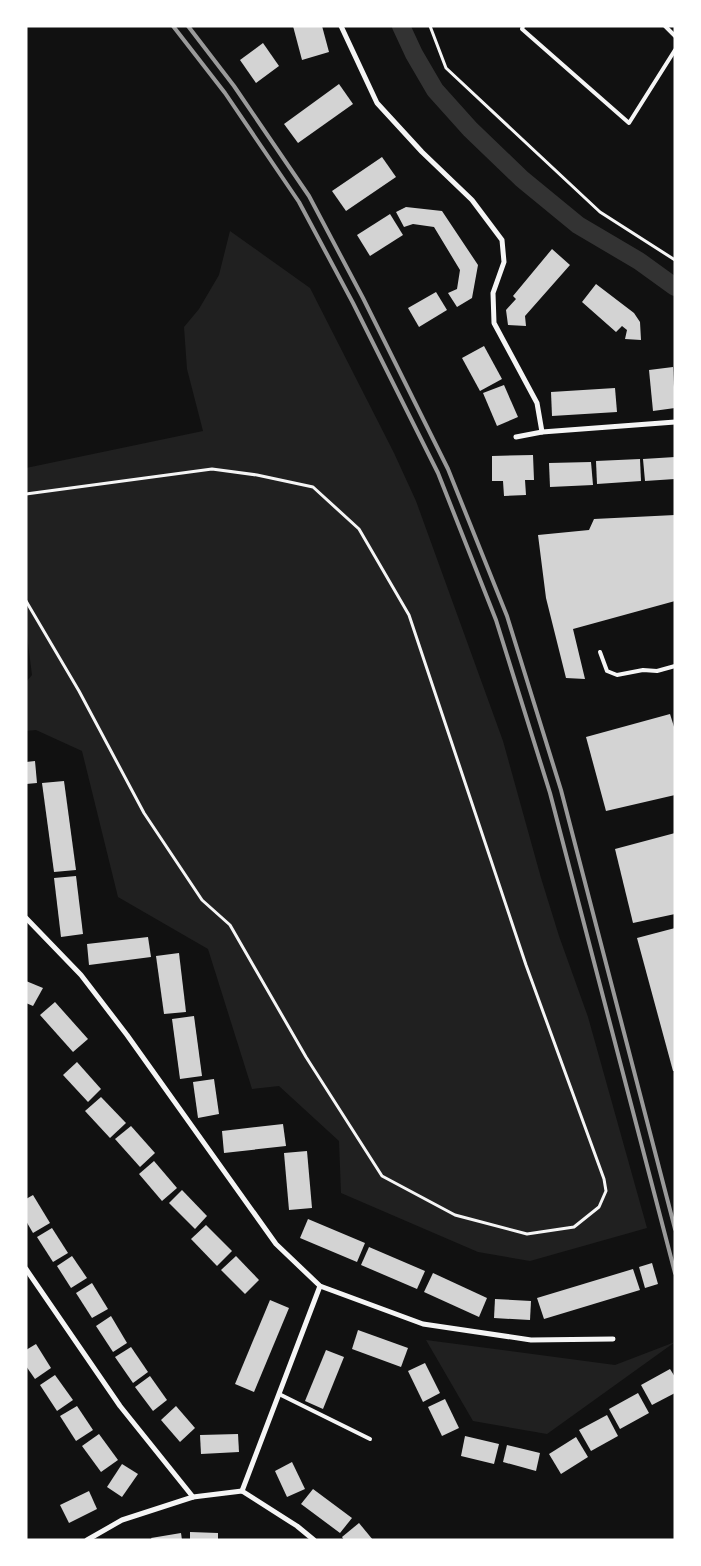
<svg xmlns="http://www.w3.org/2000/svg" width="701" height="1566" viewBox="0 0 701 1566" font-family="'Archivo Narrow',sans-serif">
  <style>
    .green { fill: #202020 }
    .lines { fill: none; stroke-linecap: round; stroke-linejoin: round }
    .canal { stroke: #333; stroke-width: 18 }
    .building { fill: #d3d3d3 }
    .path { stroke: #f5f5f5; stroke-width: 3 }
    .service { stroke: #f5f5f5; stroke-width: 4 }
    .minor { stroke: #f5f5f5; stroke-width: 5 }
    .rail { stroke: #9a9a9a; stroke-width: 4 }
  </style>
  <rect width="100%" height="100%" fill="#111"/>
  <g class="green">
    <polygon points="230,231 310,288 394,453 416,501 503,741 541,878 559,936 588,1017 647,1228 530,1261 478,1252 341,1193 339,1141 279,1086 252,1089 208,949 118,897 82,751 36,730 26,731 26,682 32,675 26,628 26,468 203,431 187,369 184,327 199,309 219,275"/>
    <polygon points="426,1340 615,1365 675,1342 547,1434 473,1421"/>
  </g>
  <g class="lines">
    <polyline class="canal" points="401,26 414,54 435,90 470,129 522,179 578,225 639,261 675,287"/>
  </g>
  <g class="building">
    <polygon points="293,26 322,26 329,52 302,60"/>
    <polygon points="263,43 279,66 256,83 240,60"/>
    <polygon points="339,84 353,104 298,143 284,124"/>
    <polygon points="382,157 396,177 346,211 332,191"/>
    <polygon points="406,207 442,211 478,265 472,298 457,307 448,293 457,289 460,270 434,227 413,224 404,227 396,212"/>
    <polygon points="390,214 403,235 370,256 357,235"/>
    <polygon points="552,249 570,265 525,316 526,326 508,325 506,310 516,299 513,296"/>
    <polygon points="596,284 634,313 640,322 641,340 625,339 627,330 622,326 616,332 582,302"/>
    <polygon points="436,292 447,310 419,327 408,308"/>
    <polygon points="484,346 502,379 480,391 462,358"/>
    <polygon points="673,367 675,408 653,411 649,370"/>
    <polygon points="504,385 518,417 497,426 483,393"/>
    <polygon points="615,388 617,412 552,416 551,392"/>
    <polygon points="533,455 534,480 525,480 526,495 504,496 503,481 492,481 492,456"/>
    <polygon points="675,457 675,479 645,481 643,459"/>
    <polygon points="640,459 641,481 597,484 596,461"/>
    <polygon points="591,462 593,485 550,487 549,463"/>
    <polygon points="675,515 675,601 573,629 585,679 566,678 546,598 538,535 589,530 594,519"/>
    <polygon points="670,714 675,730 675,795 606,811 586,737"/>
    <polygon points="35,761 37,783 26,784 26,762"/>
    <polygon points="64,781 76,870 54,872 42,783"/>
    <polygon points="675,833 675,914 633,923 615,849"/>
    <polygon points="76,876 83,934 61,937 54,878"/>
    <polygon points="675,928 675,1071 673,1071 637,938"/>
    <polygon points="148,937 151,957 89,965 87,944"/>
    <polygon points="179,953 186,1012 164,1014 156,956"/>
    <polygon points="26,981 43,988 33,1006 26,1003"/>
    <polygon points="55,1002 88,1039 73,1052 40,1015"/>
    <polygon points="194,1016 202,1076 180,1079 172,1019"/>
    <polygon points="77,1062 101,1089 88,1102 63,1075"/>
    <polygon points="214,1079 219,1114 198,1118 193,1082"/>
    <polygon points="101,1097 126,1123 110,1138 85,1111"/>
    <polygon points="283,1124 286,1146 224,1153 222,1131"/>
    <polygon points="131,1126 155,1153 140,1167 115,1139"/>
    <polygon points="307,1151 312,1208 289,1210 284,1153"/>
    <polygon points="154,1161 177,1188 162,1201 139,1174"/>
    <polygon points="182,1190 207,1216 195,1229 169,1203"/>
    <polygon points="33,1195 50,1223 33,1233 26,1221 26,1199"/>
    <polygon points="308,1219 365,1243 357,1262 300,1238"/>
    <polygon points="206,1225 232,1251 217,1266 191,1239"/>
    <polygon points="52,1228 68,1253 53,1262 37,1237"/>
    <polygon points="369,1247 425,1271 417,1289 361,1265"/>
    <polygon points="72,1256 87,1278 71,1288 57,1266"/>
    <polygon points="236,1256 259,1280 245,1294 221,1270"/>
    <polygon points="652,1263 658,1284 645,1288 639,1267"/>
    <polygon points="633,1269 640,1290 544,1319 537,1298"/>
    <polygon points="433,1273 487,1298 479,1317 424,1292"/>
    <polygon points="92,1283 108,1309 92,1318 76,1293"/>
    <polygon points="495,1299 531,1301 530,1320 494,1318"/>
    <polygon points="270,1300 289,1308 254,1392 235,1384"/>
    <polygon points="111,1316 127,1343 113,1352 96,1326"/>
    <polygon points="358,1330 408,1348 401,1367 352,1349"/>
    <polygon points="36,1344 51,1368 35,1379 26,1366 26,1350"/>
    <polygon points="131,1347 148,1372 133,1383 115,1357"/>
    <polygon points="326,1350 344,1357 323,1409 305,1401"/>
    <polygon points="425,1363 440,1393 423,1402 408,1371"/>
    <polygon points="670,1369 675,1377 675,1393 652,1405 641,1385"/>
    <polygon points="55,1375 73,1400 57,1411 40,1385"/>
    <polygon points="150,1376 167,1400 153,1411 135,1387"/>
    <polygon points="638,1393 649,1413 620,1429 609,1409"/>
    <polygon points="445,1399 459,1428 442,1436 428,1407"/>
    <polygon points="77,1406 93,1430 76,1441 60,1416"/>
    <polygon points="176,1406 195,1428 180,1442 161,1420"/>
    <polygon points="607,1415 618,1436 591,1451 579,1430"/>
    <polygon points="99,1434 118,1460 101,1472 82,1446"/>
    <polygon points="238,1434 239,1452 201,1454 200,1435"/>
    <polygon points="465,1436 499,1444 494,1464 461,1456"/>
    <polygon points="576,1437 588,1457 561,1474 549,1454"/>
    <polygon points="507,1445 540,1453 536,1471 503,1462"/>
    <polygon points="292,1462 305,1489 287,1497 275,1471"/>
    <polygon points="122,1464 138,1474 122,1497 107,1487"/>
    <polygon points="313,1489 352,1518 340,1533 301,1504"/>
    <polygon points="89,1491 97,1509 69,1523 60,1505"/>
    <polygon points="359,1523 373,1540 344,1540 342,1537"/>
    <polygon points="190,1532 218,1533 218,1540 190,1540"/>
    <polygon points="181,1533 182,1540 152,1540 151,1538"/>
  </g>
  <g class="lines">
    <g class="path">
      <polyline points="430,26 446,68 600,212 675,260"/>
      <polyline points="26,494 212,469 257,475 313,487 359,529 409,615 526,965 604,1179 606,1191 599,1207 574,1227 527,1234 455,1215 382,1176 306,1057 230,925 202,900 144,813 79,691 26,601"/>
    </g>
    <g class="service">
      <polyline points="523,26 522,29 629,123 675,50"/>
      <polyline points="665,26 675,36"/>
      <polyline points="600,652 607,671 617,675 643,670 657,671 675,666"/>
      <polyline points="279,1394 370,1439"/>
    </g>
    <g class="minor">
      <polyline points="341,26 377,103 422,152 472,200 502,240 504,262 493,293 494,323 537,403 542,432"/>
      <polyline points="516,437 542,432 675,422"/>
      <polyline points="26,918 81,975 127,1035 276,1244 320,1286 423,1324 531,1340 613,1339"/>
      <polyline points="26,1269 120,1406 193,1497 242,1491 297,1526 314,1540"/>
      <polyline points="242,1491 320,1286"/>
      <polyline points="87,1540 122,1520 193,1497"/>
    </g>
    <g class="rail">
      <polyline points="173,26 225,93 299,202 353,303 438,473 496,620 550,793 675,1273"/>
      <polyline points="188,26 234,86 309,196 363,298 448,469 507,616 561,790 675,1229"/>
    </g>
  </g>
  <rect width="701" height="1566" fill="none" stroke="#ffffff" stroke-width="55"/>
</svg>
